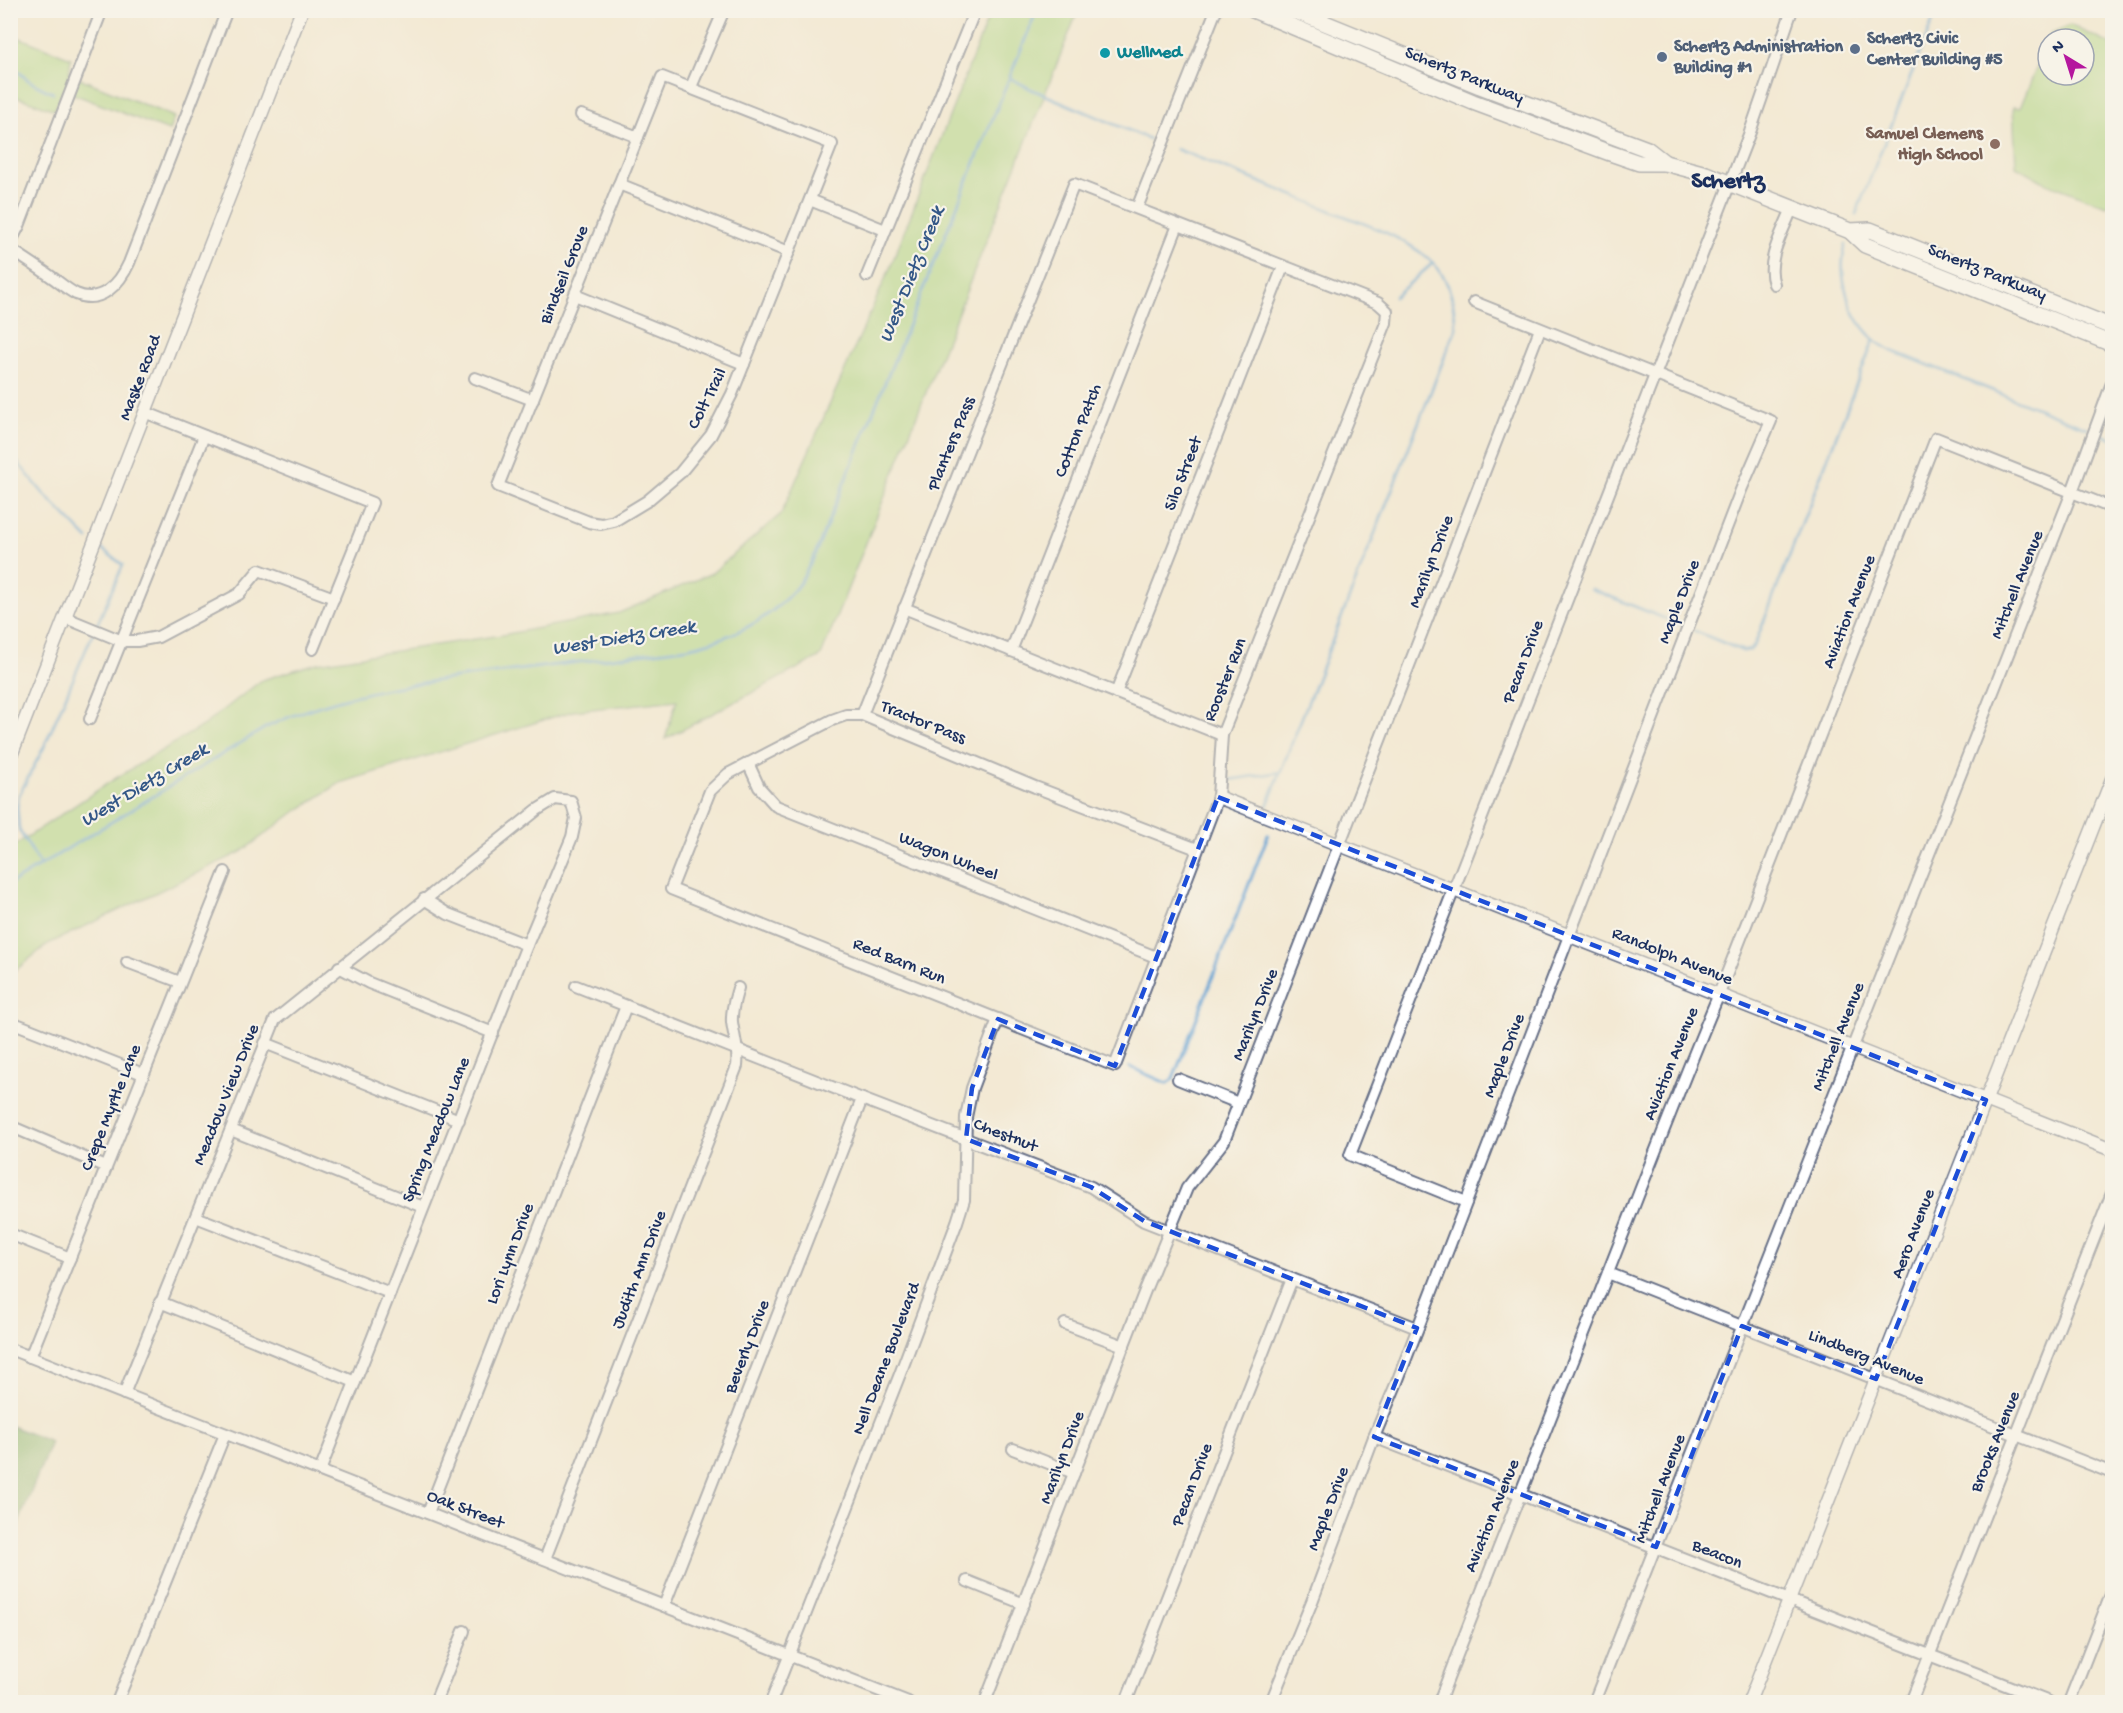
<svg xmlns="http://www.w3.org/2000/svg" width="2123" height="1713" viewBox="0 0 2123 1713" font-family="'Gochi Hand',sans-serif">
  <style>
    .green { fill: #a8d582; stroke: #628270; stroke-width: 1.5 }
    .forest { fill: #86b670; stroke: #507267; stroke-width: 1.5 }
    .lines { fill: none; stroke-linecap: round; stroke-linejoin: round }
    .stream { stroke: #60a1d3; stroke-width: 3 }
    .minor-casing { stroke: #677087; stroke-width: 14 }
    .tertiary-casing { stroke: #677087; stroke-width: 15 }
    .secondary-casing { stroke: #677087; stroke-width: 18 }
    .minor { stroke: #fff; stroke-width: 10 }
    .tertiary { stroke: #fff; stroke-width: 12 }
    .secondary { stroke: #fff; stroke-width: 15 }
    .marked { fill: none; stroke: #1d4ed8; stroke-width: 4.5; stroke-dasharray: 12 8; stroke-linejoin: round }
    .service-dot { fill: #5c6f8a; stroke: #f7f3e8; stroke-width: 2 }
    .culture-dot { fill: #0f9aa8; stroke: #f7f3e8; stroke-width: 2 }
    .education-dot { fill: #8d6e63; stroke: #f7f3e8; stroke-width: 2 }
    .labels { text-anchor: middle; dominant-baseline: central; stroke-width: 4.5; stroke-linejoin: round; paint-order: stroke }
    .service-label { font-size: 18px; font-weight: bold; fill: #4e5e75; stroke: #f7f3e8; text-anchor: start }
    .culture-label { font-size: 18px; font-weight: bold; fill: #0d838f; stroke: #f7f3e8; text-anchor: start }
    .street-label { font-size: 18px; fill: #1b2f5e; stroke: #f7f3e8 }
    .education-label { font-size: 18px; font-weight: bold; fill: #785e54; stroke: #f7f3e8; text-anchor: end }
    .water-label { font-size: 20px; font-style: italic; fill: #335787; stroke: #f7f3e8 }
    .district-label { font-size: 24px; font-weight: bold; fill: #1b2f5e; stroke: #f7f3e8 }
  </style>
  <rect width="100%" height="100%" fill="#f7f3e8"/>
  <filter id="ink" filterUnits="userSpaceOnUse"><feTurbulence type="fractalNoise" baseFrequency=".0167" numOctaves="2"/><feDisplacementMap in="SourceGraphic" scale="12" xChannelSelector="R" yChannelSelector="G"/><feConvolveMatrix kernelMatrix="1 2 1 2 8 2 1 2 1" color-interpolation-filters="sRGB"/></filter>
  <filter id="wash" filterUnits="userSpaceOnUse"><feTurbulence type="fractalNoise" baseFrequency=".008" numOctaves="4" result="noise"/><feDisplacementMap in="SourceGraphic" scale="24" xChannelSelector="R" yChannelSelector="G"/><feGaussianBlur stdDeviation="1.35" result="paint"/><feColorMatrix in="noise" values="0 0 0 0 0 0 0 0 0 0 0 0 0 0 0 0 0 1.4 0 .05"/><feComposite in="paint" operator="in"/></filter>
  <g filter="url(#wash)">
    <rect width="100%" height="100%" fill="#f3e9d4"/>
    <g class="green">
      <polygon points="991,10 1078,11 821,656 665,739 677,700 573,711 340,783 292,814 241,852 48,944 11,974 11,848 113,780 204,725 262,680 317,663 502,635 619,613 712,573 781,514 890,268"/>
      <polygon points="2070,25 2112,45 2112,203 2106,206 2044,182 2016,166 2013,107 2020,108 2048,40 2048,75 2084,75 2084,39 2048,39 2051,33"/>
      <polygon points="10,34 71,58 69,74 174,117 169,131 63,90 55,110 11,95"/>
    </g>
    <polygon class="forest" points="11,1426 51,1442 11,1542"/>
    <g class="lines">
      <g class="stream">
        <path d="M 10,61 C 22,78 34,85 53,93"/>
        <polyline points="1010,78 1031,89 1149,139"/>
        <path d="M 1176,149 C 1227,169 1278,189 1329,210 C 1365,225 1406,236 1434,264 C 1451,281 1454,306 1456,328 L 1267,806"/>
        <polyline points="1856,214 1937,10"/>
        <path d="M 1846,244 C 1836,275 1850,319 1875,340 C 1879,344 1885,347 1890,350 L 2087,428"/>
        <polyline points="1394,297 1433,263"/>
        <polyline points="2101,434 2112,439"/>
        <polyline points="10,453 43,493 88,539"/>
        <polyline points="1591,589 1681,625"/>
        <polyline points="96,627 123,565 102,549"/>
        <polyline points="1695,631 1743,651 1750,650 1755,644 1874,339"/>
        <polyline points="1223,781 1281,772"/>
        <polyline points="41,866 19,830 17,807 19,795 44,747 93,633"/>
        <path d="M 10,884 L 265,728 C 337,692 416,683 495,673 C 559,665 622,656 686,648 C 729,639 766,623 795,589 C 803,580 808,567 814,557 L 1037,10"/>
        <polyline points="1130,1067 1164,1082 1167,1083 1173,1079 1268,835"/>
      </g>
    </g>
  </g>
  <g filter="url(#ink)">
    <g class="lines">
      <g class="minor-casing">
        <g id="minor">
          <polygon points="662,77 832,144 732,394 711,435 680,473 647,501 614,521 601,524 589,522 498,486"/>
          <polyline points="691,87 724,10"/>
          <polyline points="581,115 638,137"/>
          <polyline points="619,184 789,252"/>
          <polyline points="810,200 885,230"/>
          <polyline points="1137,208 1216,10"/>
          <polyline points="10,243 19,226 102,10"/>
          <path d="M 10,249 C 25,259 39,268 53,278 C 60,283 68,290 76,294 C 101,305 120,283 129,263 L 227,10"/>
          <polyline points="867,276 975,10"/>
          <path d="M 1774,284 C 1765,260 1784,230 1792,208"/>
          <polyline points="575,295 744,364"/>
          <polyline points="475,378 533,400"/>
          <polyline points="147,413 372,503 313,649"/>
          <polyline points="904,608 1222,735"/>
          <polyline points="66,618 122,641 137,641 158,637 239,594 259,570 334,598"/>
          <polyline points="1011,651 1178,225"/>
          <polyline points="1116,693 1283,267"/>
          <polyline points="862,715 1074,184 1378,303 1387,311 1386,323 1222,735 1218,797 1115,1066 671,889 710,791 728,774 832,720 846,715 862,715 1035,787 1197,849"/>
          <polyline points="90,719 204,436"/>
          <polyline points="748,763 759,787 776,806 1156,957"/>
          <polyline points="424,899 448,914 527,945"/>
          <polyline points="127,962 180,982"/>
          <polyline points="339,967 369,983 493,1033"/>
          <polyline points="576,986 862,1099 1091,1187 1144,1221 1417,1328"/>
          <polyline points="19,1025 143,1074"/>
          <polyline points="265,1043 459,1120"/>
          <polyline points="1178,1079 1238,1103"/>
          <polyline points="10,1126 106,1167"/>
          <polyline points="231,1130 423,1207"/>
          <polyline points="1466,1202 1350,1155 1750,132 1792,10"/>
          <polyline points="196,1217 390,1293"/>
          <polyline points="10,1234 70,1258"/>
          <polyline points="1608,1273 2112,1473"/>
          <polyline points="160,1302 355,1382"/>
          <polyline points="1065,1324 1124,1346"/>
          <polyline points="10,1349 908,1702"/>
          <polyline points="30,1357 225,872"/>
          <polyline points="124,1394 275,1020 537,810 555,799 571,801 576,818 572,837 527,945 320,1471"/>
          <polyline points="1374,1437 2049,1702"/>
          <polyline points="1013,1449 1074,1473"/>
          <polyline points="428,1513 626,1006"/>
          <path d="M 545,1559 L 737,1066 C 739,1051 734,1037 732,1022 C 731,1010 735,999 738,988"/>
          <polyline points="967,1581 1024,1604"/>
          <polyline points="664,1606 862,1099"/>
          <polyline points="117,1702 225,1434"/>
          <polyline points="435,1702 464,1631"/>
          <polyline points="771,1702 900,1374 957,1222 964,1200 966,1117 972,1088 998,1019"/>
          <polyline points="985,1702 1146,1288 1187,1188 1224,1141 1540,329"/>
          <polyline points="1126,1702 1292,1279"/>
          <polyline points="1271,1702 1313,1599 1374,1437 1397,1382 1741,490 1771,421 1474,302"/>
          <path d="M 1439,1702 C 1491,1565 1546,1430 1600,1293 C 1639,1194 1677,1093 1719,994 L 1936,438 L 2112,508"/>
          <polyline points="1594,1702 2072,492 2112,383"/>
          <polyline points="1911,1702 2112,1193"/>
          <polyline points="2069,1702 2112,1592"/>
        </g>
      </g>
      <g class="tertiary-casing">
        <g id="tertiary">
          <polyline points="10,758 302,10"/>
          <polyline points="1218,797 2112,1150"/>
          <polyline points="1749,1702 2112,779"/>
        </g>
      </g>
      <g class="secondary-casing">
        <g id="secondary">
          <polyline points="1253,10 1473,102 1610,153 1639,163 1665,163 1706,174 1850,231 1865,245 2112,344"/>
          <polyline points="1293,10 1480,86 1647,149 1665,163"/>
          <polyline points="1850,231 1870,230 2112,327"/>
        </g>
      </g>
      <use href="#minor" class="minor"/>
      <use href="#tertiary" class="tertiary"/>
      <use href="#secondary" class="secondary"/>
    </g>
  </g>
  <path d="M0 0H2123V1713H0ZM 1218,797 L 1986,1100 L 1876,1379 L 1742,1326 L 1656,1547 L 1374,1437 L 1417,1328 L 1144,1221 L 1091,1187 L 966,1139 L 972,1088 L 998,1019 L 1115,1066 Z" fill="#f3e9d4" fill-opacity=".55" fill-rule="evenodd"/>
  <path class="marked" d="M 1218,797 L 1986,1100 L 1876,1379 L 1742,1326 L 1656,1547 L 1374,1437 L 1417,1328 L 1144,1221 L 1091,1187 L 966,1139 L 972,1088 L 998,1019 L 1115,1066 Z"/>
  <g class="service-dot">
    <circle cx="1855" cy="49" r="6"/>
    <circle cx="1662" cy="57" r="6"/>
  </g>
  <circle class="culture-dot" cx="1105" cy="53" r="6"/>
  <circle class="education-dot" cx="1995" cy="144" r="6"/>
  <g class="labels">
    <g class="service-label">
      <text x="1867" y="39">Schertz Civic<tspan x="1867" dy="21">Center Building #5</tspan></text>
      <text x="1674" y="47">Schertz Administration<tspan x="1674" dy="21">Building #1</tspan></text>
    </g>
    <g class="culture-label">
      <text x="1117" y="53">WellMed</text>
    </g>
    <g class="street-label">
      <text transform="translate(1464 76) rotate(22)">Schertz Parkway</text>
      <text transform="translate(1987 273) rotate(22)">Schertz Parkway</text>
      <text transform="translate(565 275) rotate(-68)">Bindseil Grove</text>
      <text transform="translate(141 378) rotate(-69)">Maske Road</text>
      <text transform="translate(708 399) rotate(-63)">Colt Trail</text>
      <text transform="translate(1079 431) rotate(-68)">Cotton Patch</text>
      <text transform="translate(952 444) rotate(-68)">Planters Pass</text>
      <text transform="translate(1184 474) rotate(-69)">Silo Street</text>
      <text transform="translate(1432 562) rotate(-69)">Marilyn Drive</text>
      <text transform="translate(2018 585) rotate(-68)">Mitchell Avenue</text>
      <text transform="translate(1680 602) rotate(-69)">Maple Drive</text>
      <text transform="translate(1850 612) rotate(-69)">Aviation Avenue</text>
      <text transform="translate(1524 662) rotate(-69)">Pecan Drive</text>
      <text transform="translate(1226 680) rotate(-68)">Rooster Run</text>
      <text transform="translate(923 723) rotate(22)">Tractor Pass</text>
      <text transform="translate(948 857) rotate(22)">Wagon Wheel</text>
      <text transform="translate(1672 957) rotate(22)">Randolph Avenue</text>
      <text transform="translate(899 962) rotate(22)">Red Barn Run</text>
      <text transform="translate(1256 1015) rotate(-68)">Marilyn Drive</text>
      <text transform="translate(1839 1037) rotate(-68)">Mitchell Avenue</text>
      <text transform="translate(1505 1056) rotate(-69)">Maple Drive</text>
      <text transform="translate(1672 1064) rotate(-68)">Aviation Avenue</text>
      <text transform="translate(227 1095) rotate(-68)">Meadow View Drive</text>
      <text transform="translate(112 1108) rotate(-68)">Crepe Myrtle Lane</text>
      <text transform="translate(437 1130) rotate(-68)">Spring Meadow Lane</text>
      <text transform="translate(1005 1136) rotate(21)">Chestnut</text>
      <text transform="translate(1914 1234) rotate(-69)">Aero Avenue</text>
      <text transform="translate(511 1254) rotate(-69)">Lori Lynn Drive</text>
      <text transform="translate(640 1270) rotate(-69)">Judith Ann Drive</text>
      <text transform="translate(748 1347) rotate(-69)">Beverly Drive</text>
      <text transform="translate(1866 1358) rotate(22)">Lindberg Avenue</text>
      <text transform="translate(887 1359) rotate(-69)">Nell Deane Boulevard</text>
      <text transform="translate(1996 1442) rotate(-68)">Brooks Avenue</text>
      <text transform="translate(1063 1458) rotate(-69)">Marilyn Drive</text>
      <text transform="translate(1193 1485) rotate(-69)">Pecan Drive</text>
      <text transform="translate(1661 1489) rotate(-69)">Mitchell Avenue</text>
      <text transform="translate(1329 1509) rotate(-69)">Maple Drive</text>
      <text transform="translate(465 1510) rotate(21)">Oak Street</text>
      <text transform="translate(1493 1516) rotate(-68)">Aviation Avenue</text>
      <text transform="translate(1717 1555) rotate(22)">Beacon</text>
    </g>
    <g class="education-label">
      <text x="1983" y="134">Samuel Clemens<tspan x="1983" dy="21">High School</tspan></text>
    </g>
    <g class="water-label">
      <text transform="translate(913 275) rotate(-68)">West Dietz Creek</text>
      <text transform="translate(624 639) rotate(-9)">West Dietz Creek</text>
      <text transform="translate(145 786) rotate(-31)">West Dietz Creek</text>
    </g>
    <g class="district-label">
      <text x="1728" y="182">Schertz</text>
    </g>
  </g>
  <rect width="2123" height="1713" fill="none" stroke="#f7f3e8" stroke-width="36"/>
  <g transform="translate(2066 57) rotate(322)"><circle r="28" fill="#f7f3e8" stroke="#9fa5b1" stroke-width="1.5"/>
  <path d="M0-4.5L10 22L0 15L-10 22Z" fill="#b5179e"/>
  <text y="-9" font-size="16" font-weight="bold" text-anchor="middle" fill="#1b2f5e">N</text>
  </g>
</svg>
